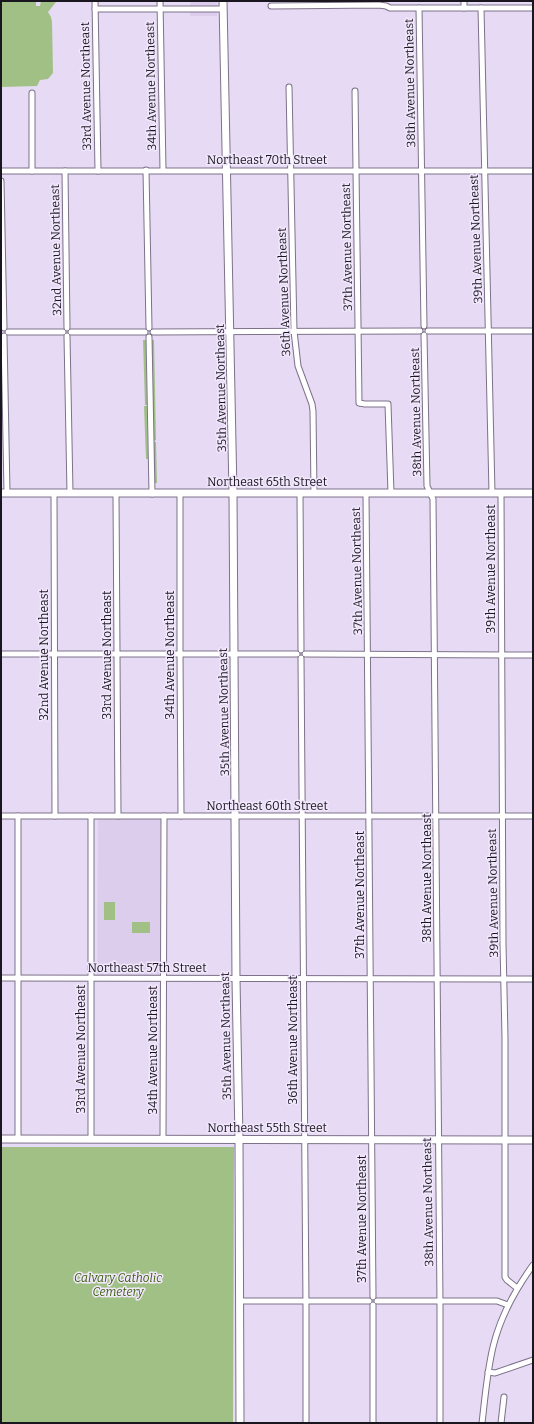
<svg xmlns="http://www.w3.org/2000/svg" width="534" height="1424" viewBox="0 0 534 1424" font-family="Bitter,serif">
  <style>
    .built { fill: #dccded }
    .green { fill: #a1c086 }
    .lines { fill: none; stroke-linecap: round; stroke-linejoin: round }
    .minor-casing { stroke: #7d7289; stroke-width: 7 }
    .major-casing { stroke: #7d7289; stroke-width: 9 }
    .minor { stroke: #fff; stroke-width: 5 }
    .major { stroke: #fff; stroke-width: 7 }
    .labels { text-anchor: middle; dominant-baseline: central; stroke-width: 3; stroke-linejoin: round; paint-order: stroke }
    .street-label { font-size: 12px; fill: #1a161f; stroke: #f2e8fd }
    .park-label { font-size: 12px; font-style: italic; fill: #3d600f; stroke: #f2e8fd }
  </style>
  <rect width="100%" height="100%" fill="#e6daf4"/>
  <g class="built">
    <rect x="190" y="1" width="27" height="15"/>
    <polygon points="98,819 161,819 160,977 97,976"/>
  </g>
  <g class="green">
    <polygon points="1,1 36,1 36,6 40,6 41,1 56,2 48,12 51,17 52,22 53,73 48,79 40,80 37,86 1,87"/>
    <polygon points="143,340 146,340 147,405 145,405"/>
    <polygon points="151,340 154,340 156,440 154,441"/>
    <polygon points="144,406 147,406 148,459 146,459"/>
    <polygon points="154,442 156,442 157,483 154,483"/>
    <rect x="104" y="902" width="11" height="18"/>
    <rect x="132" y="922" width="18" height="11"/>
    <polygon points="1,1147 234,1147 233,1423 1,1423"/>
  </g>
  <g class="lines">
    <g class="minor-casing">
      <g id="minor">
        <polyline points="95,1 98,171"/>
        <polyline points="160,1 163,170"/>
        <polyline points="464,1 464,8"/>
        <polyline points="271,6 379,5 386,6 390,8 533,8"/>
        <polyline points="419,8 424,326"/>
        <path d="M 481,8 C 484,170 489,331 492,493"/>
        <polyline points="95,9 223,9"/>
        <polyline points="289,87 294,331 298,366 312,404 313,411 314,493"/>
        <polyline points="355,91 359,403 365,404 388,404 391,493"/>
        <polyline points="32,93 32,171"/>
        <polyline points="146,170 149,328"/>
        <polyline points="1,171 533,171"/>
        <polyline points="65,171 67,328"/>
        <polyline points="1,181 4,328"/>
        <polyline points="428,331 533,331"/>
        <polyline points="8,332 63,332"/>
        <polyline points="71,332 145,332"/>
        <polyline points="153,332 420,331"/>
        <polyline points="424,335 427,486 433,499 440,1306 440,1423"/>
        <polyline points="4,336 7,493"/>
        <polyline points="67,336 70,493"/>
        <polyline points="149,337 152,494"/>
        <polyline points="54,493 55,816"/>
        <polyline points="180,493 180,653 181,816"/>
        <polyline points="300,493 301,650"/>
        <polyline points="366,493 373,1297"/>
        <polyline points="501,493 503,944 505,1038 505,1277 507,1280 517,1288"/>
        <polyline points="116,494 118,816"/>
        <polyline points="1,654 297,654"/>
        <polyline points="305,654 533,655"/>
        <polyline points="301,658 306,1307 306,1423"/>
        <polyline points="1,816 533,816"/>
        <polyline points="1,978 533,979"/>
        <polyline points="18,1139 18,816"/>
        <polyline points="91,1139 91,816"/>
        <polyline points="163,1139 164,816"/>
        <polyline points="239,1301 369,1301"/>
        <polyline points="377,1301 497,1301 508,1305"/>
        <polyline points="373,1305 373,1423"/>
        <polyline points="488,1372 495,1373 533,1360"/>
        <path d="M 482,1423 C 485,1398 487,1372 493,1347 C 500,1317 515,1290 533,1265"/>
        <polyline points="501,1423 504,1397"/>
      </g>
    </g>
    <g class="major-casing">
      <g id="major">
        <polyline points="223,1 233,493 236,979 239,1139 240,1423"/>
        <polyline points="1,493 533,493"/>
        <polyline points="1,1139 533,1140"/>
      </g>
    </g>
    <use href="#minor" class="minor"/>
    <use href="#major" class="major"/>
  </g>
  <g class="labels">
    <g class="street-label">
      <text transform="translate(410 83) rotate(-91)">38th Avenue Northeast</text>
      <text transform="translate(86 86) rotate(-91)">33rd Avenue Northeast</text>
      <text transform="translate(151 86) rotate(-91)">34th Avenue Northeast</text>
      <text x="267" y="160">Northeast 70th Street</text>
      <text transform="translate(476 239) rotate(-92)">39th Avenue Northeast</text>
      <text transform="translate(347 247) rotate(-91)">37th Avenue Northeast</text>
      <text transform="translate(56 250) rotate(-91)">32nd Avenue Northeast</text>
      <text transform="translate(284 292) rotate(-92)">36th Avenue Northeast</text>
      <text transform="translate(221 388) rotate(-91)">35th Avenue Northeast</text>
      <text transform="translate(416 412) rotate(-91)">38th Avenue Northeast</text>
      <text x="267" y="482">Northeast 65th Street</text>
      <text transform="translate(491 569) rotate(-90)">39th Avenue Northeast</text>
      <text transform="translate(357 571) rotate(-91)">37th Avenue Northeast</text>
      <text transform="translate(44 655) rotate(-90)">32nd Avenue Northeast</text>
      <text transform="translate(107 655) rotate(-90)">33rd Avenue Northeast</text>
      <text transform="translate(170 655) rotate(-90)">34th Avenue Northeast</text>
      <text transform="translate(224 712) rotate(-91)">35th Avenue Northeast</text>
      <text x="267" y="806">Northeast 60th Street</text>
      <text transform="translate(427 878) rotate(-90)">38th Avenue Northeast</text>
      <text transform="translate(493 893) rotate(-91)">39th Avenue Northeast</text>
      <text transform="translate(360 895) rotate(-90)">37th Avenue Northeast</text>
      <text x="147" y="968">Northeast 57th Street</text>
      <text transform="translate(226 1036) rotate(-91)">35th Avenue Northeast</text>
      <text transform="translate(293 1040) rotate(-90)">36th Avenue Northeast</text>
      <text transform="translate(81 1049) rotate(-90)">33rd Avenue Northeast</text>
      <text transform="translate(153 1050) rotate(-90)">34th Avenue Northeast</text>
      <text x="267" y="1128">Northeast 55th Street</text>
      <text transform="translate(428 1202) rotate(-91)">38th Avenue Northeast</text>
      <text transform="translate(362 1219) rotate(-90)">37th Avenue Northeast</text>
    </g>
    <g class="park-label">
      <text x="118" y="1278">Calvary Catholic<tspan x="118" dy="14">Cemetery</tspan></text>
    </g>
  </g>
  <rect width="534" height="1424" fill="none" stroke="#1a161f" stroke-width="4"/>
</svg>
